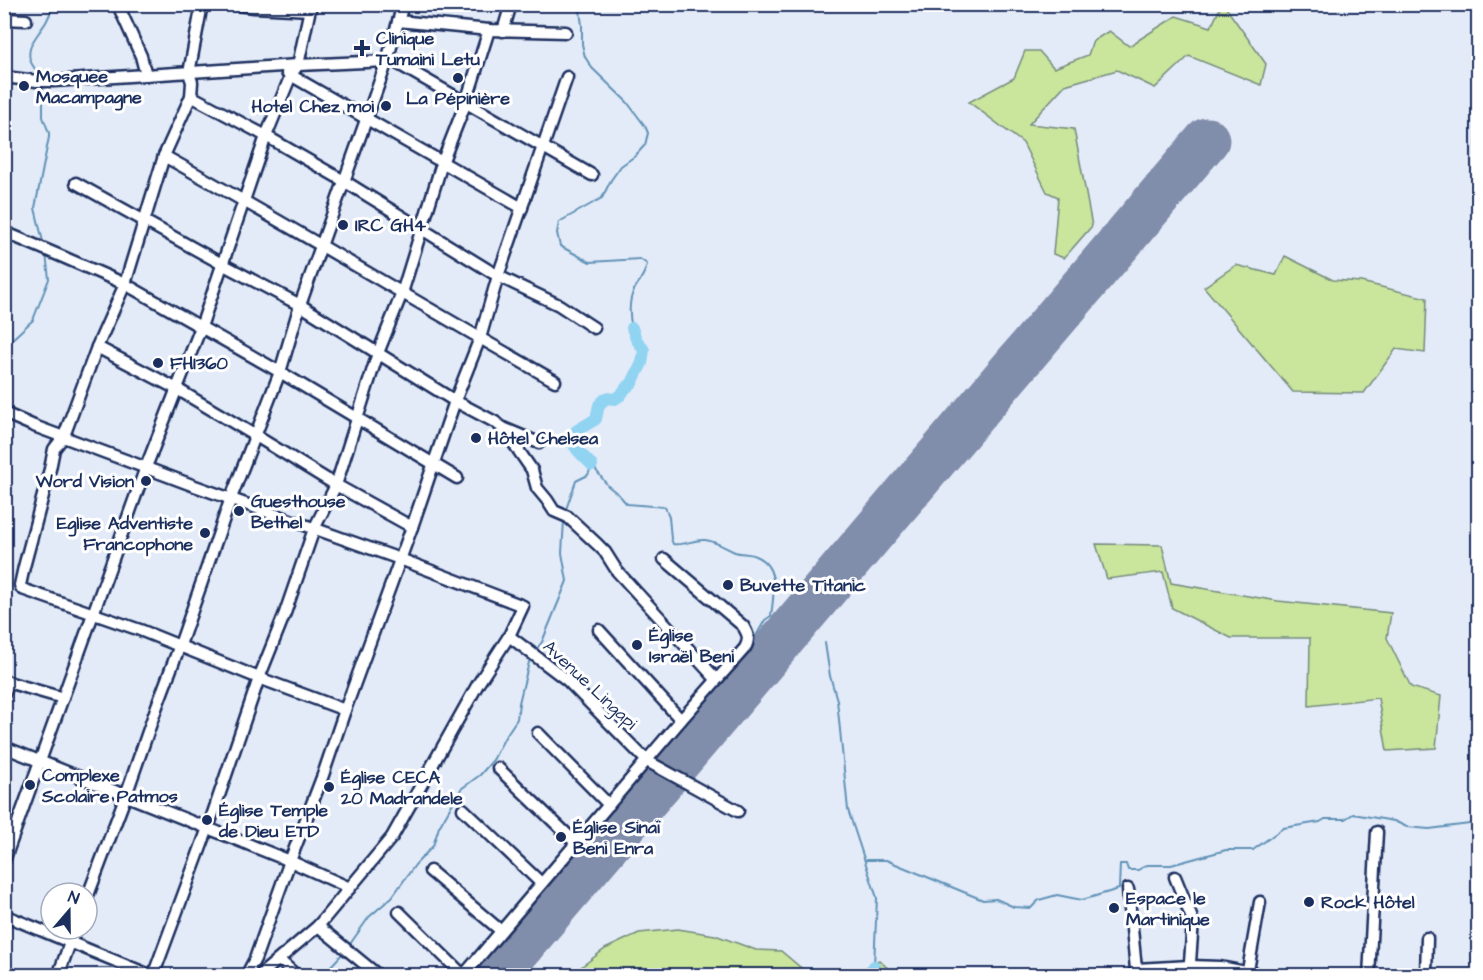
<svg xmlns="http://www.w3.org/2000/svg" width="1483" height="980" viewBox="0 0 1483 980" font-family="'Architects Daughter',sans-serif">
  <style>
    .green { fill: #cae59c; stroke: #728a7d; stroke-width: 1.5 }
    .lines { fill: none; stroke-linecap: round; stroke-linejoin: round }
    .stream { stroke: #6192b7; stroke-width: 2 }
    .river { stroke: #90d4f2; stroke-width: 12 }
    .runway { stroke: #808dab; stroke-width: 45 }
    .minor-casing { stroke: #1b2f5e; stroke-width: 15 }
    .minor { stroke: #fff; stroke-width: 10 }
    .poi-dot { fill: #1b2f5e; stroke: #fff; stroke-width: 2 }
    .labels { text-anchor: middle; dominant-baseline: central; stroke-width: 6; stroke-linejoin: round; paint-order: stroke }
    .poi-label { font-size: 18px; font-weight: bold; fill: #1b2f5e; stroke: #fff; text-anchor: start }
    .street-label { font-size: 18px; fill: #1b2f5e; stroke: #fff }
  </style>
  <rect width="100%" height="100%" fill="#e4ebf8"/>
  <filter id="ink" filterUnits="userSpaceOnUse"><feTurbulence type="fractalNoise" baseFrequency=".0167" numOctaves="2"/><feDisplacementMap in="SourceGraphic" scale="12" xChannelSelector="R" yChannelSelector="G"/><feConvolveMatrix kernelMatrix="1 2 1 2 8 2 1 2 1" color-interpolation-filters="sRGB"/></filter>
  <g filter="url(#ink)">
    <g class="green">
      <polygon points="1220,5 1224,5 1266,64 1261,85 1189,56 1155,88 1117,70 1065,85 1029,124 1074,129 1092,226 1064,258 1053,254 1058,197 1047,192 1023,143 969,102 1014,78 1025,51 1039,51 1054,68 1088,55 1093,41 1109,31 1129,46 1176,16 1211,27 1220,8"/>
      <polygon points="1285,256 1333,280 1361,282 1427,298 1425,353 1396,349 1364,393 1293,392 1204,287 1236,265 1276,275"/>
      <polygon points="1096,544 1162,545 1171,583 1278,601 1391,613 1387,638 1411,687 1441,696 1436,748 1387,751 1378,698 1309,706 1310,638 1231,638 1172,608 1163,572 1107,579"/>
      <polygon points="678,929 715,935 756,950 781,951 806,972 819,975 524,975 577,970 605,949 639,933"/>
      <polygon points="879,960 895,975 839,975 860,971"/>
    </g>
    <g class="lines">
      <g class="stream">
        <path d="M 579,4 L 582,25 L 582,44 L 585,57 L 592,68 L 627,102 L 645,126 L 648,133 L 645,145 L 635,156 L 621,166 L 611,180 L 602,198 L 559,222 L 557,233 L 560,246 L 590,262 L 640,259 L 647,264 C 645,275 639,281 634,290 C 628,302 629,315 632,328"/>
        <path d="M 40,76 C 37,71 32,66 30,60 C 26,45 39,34 46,22 C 49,16 52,11 53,4"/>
        <polyline points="43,85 43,117 49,133 49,137 35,208 44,246"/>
        <polyline points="4,350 8,343 33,320 49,279 46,254"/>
        <path d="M 565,512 L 576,481 L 588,475 L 592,465 L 608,486 L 618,494 L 627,504 L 665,507 L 669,517 L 671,539 L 673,544 C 684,546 694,539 705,540 C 716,541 725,548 735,552 C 741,554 747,553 753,555 C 780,565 774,593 771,616 L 765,620 L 752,643"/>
        <polyline points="4,613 6,618 4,619"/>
        <polyline points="825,643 830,676 837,700 848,810 877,898 874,966"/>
        <polyline points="535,651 542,642 567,581 562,553 564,520"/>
        <polyline points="865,860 886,860 983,900 996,899 1014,907 1031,908 1039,900 1057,895 1082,900 1119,889 1120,864 1126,864 1128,870 1138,870 1147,865 1171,865 1226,850 1253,850 1283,828 1320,822 1325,819 1345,819 1353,814 1394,821 1407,827 1429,829 1478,823"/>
        <polyline points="348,947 369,917 392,897 415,865 433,846 439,827 461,789 480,775 493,760 505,737 517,719 519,703 530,658"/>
        <polyline points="326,976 329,968 344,952"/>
      </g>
      <g class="river">
        <path d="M 592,465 C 585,457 575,451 572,440 L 576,431 L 596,419 L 599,405 L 606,398 L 615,399 L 621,395 L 625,389 L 632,383 L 642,363 L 644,350 L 636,339 L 632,328"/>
        <polyline points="872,976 874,966"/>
      </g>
      <polyline class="runway" points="496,976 1207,140"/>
      <g class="minor-casing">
        <g id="minor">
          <polyline points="122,4 118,5 141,56 146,75"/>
          <polyline points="202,4 189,73 192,82 191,96 164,156 125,284 97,347 64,436 54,449 50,469 24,567 20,585 22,589 25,590 140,630 259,678 345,710"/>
          <polyline points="228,4 254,7 310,10"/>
          <polyline points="4,19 26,20"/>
          <polyline points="398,21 489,30 566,32"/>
          <polyline points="503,31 511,4"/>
          <polyline points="287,73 522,208"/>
          <polyline points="4,77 37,81 54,81 298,65 387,61 395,62 592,175"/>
          <polyline points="191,96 266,136 344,181 498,276 559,305 594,328"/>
          <path d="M 164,156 C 296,229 424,307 555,381"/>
          <polyline points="76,183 222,264 300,305 455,401 495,422 503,428 532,470 537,488 547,500 554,511 568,517 597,544 605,552 617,571 716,679"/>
          <polyline points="4,232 63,257 125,284 280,372 457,478"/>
          <polyline points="97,347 177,389 256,436 336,485 412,527"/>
          <polyline points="4,413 34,426 192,485 400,559 523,606 509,636 478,684 392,837 318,926 259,976"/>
          <polyline points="503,428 539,443"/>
          <polyline points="599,630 681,720"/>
          <polyline points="509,636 567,680 647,761 738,811"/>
          <polyline points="4,681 63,698"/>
          <polyline points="4,694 9,682"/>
          <polyline points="538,733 609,805"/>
          <polyline points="4,747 290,861 350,888"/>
          <polyline points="498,768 576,843"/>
          <polyline points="463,809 541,883"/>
          <polyline points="4,861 146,467 201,327 266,136 291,75 298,65 311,4"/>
          <polyline points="430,871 500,930"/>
          <polyline points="1175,877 1193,921 1189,976"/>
          <polyline points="1128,889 1136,969 1135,975"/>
          <polyline points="87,898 126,795 157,706 180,645 231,498 280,372 300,305 387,61 403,4"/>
          <polyline points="399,912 463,975"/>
          <polyline points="4,915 152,976"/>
          <polyline points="318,926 379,976"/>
          <polyline points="279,960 297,976"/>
          <polyline points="1136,969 1190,966 1220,967 1267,976"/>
          <polyline points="58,976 75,929"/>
          <polyline points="153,976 208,828 259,678 285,613 314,529 336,485 378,353 402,293 442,163 466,102 489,30"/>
          <polyline points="246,976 255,959 290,861 323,775 345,710 412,527 455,401 480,338 498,276 567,77"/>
          <path d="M 463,976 L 681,720 L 745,648 C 750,639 748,634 743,626 L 664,559"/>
          <polyline points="1247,976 1260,902"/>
          <polyline points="1369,976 1377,832"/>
          <polyline points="1426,976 1427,938"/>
        </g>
      </g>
      <use href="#minor" class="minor"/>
    </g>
  </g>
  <g class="poi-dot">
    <path d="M359 39h6v6h6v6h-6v6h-6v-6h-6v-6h6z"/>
    <circle cx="458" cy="78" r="6"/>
    <circle cx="24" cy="86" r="6"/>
    <circle cx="386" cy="106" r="6"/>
    <circle cx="343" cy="225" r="6"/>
    <circle cx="158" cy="363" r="6"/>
    <circle cx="476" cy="438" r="6"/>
    <circle cx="146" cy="481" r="6"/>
    <circle cx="239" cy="511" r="6"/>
    <circle cx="205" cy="533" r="6"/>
    <circle cx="728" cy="585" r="6"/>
    <circle cx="637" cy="645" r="6"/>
    <circle cx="30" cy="785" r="6"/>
    <circle cx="329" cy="787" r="6"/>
    <circle cx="207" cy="820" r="6"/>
    <circle cx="561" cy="837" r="6"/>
    <circle cx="1309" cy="902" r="6"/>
    <circle cx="1114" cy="908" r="6"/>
  </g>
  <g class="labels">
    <g class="poi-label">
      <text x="376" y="38">Clinique<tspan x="376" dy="21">Tumaini Letu</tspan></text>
      <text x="36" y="76">Mosquee<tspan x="36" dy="21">Macampagne</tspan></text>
      <text x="458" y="98" text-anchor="middle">La Pépinière</text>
      <text x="374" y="106" text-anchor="end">Hotel Chez moi</text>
      <text x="355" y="225">IRC GH4</text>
      <text x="170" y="363">FHI360</text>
      <text x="488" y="438">Hôtel Chelsea</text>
      <text x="134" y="481" text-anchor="end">Word Vision</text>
      <text x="251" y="501">Guesthouse<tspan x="251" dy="21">Bethel</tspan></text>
      <text x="193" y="523" text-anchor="end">Eglise Adventiste<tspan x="193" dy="21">Francophone</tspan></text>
      <text x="740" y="585">Buvette Titanic</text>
      <text x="649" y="635">Église<tspan x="649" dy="21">Israël Beni</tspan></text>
      <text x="42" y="775">Complexe<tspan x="42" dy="21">Scolaire Patmos</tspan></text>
      <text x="341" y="777">Église CECA<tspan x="341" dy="21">20 Madrandele</tspan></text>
      <text x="219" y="810">Église Temple<tspan x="219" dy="21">de Dieu ETD</tspan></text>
      <text x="573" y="827">Église Sinaï<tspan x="573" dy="21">Beni Enra</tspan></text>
      <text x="1126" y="898">Espace le<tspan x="1126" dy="21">Martinique</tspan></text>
      <text x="1321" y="902">Rock Hôtel</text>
    </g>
    <g class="street-label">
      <text transform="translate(590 685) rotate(43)">Avenue Lingapi</text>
    </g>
  </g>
  <rect width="1483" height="980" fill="none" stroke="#fff" stroke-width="24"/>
  <rect x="12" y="12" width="1459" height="956" fill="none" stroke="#1b2f5e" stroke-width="2" filter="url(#ink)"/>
  <g transform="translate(69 911) rotate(20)"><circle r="28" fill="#ffffff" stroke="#a4acbf" stroke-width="1.5"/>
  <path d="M0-4.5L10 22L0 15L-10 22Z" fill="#1b2f5e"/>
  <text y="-9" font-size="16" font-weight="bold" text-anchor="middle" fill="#1b2f5e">N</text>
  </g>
</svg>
